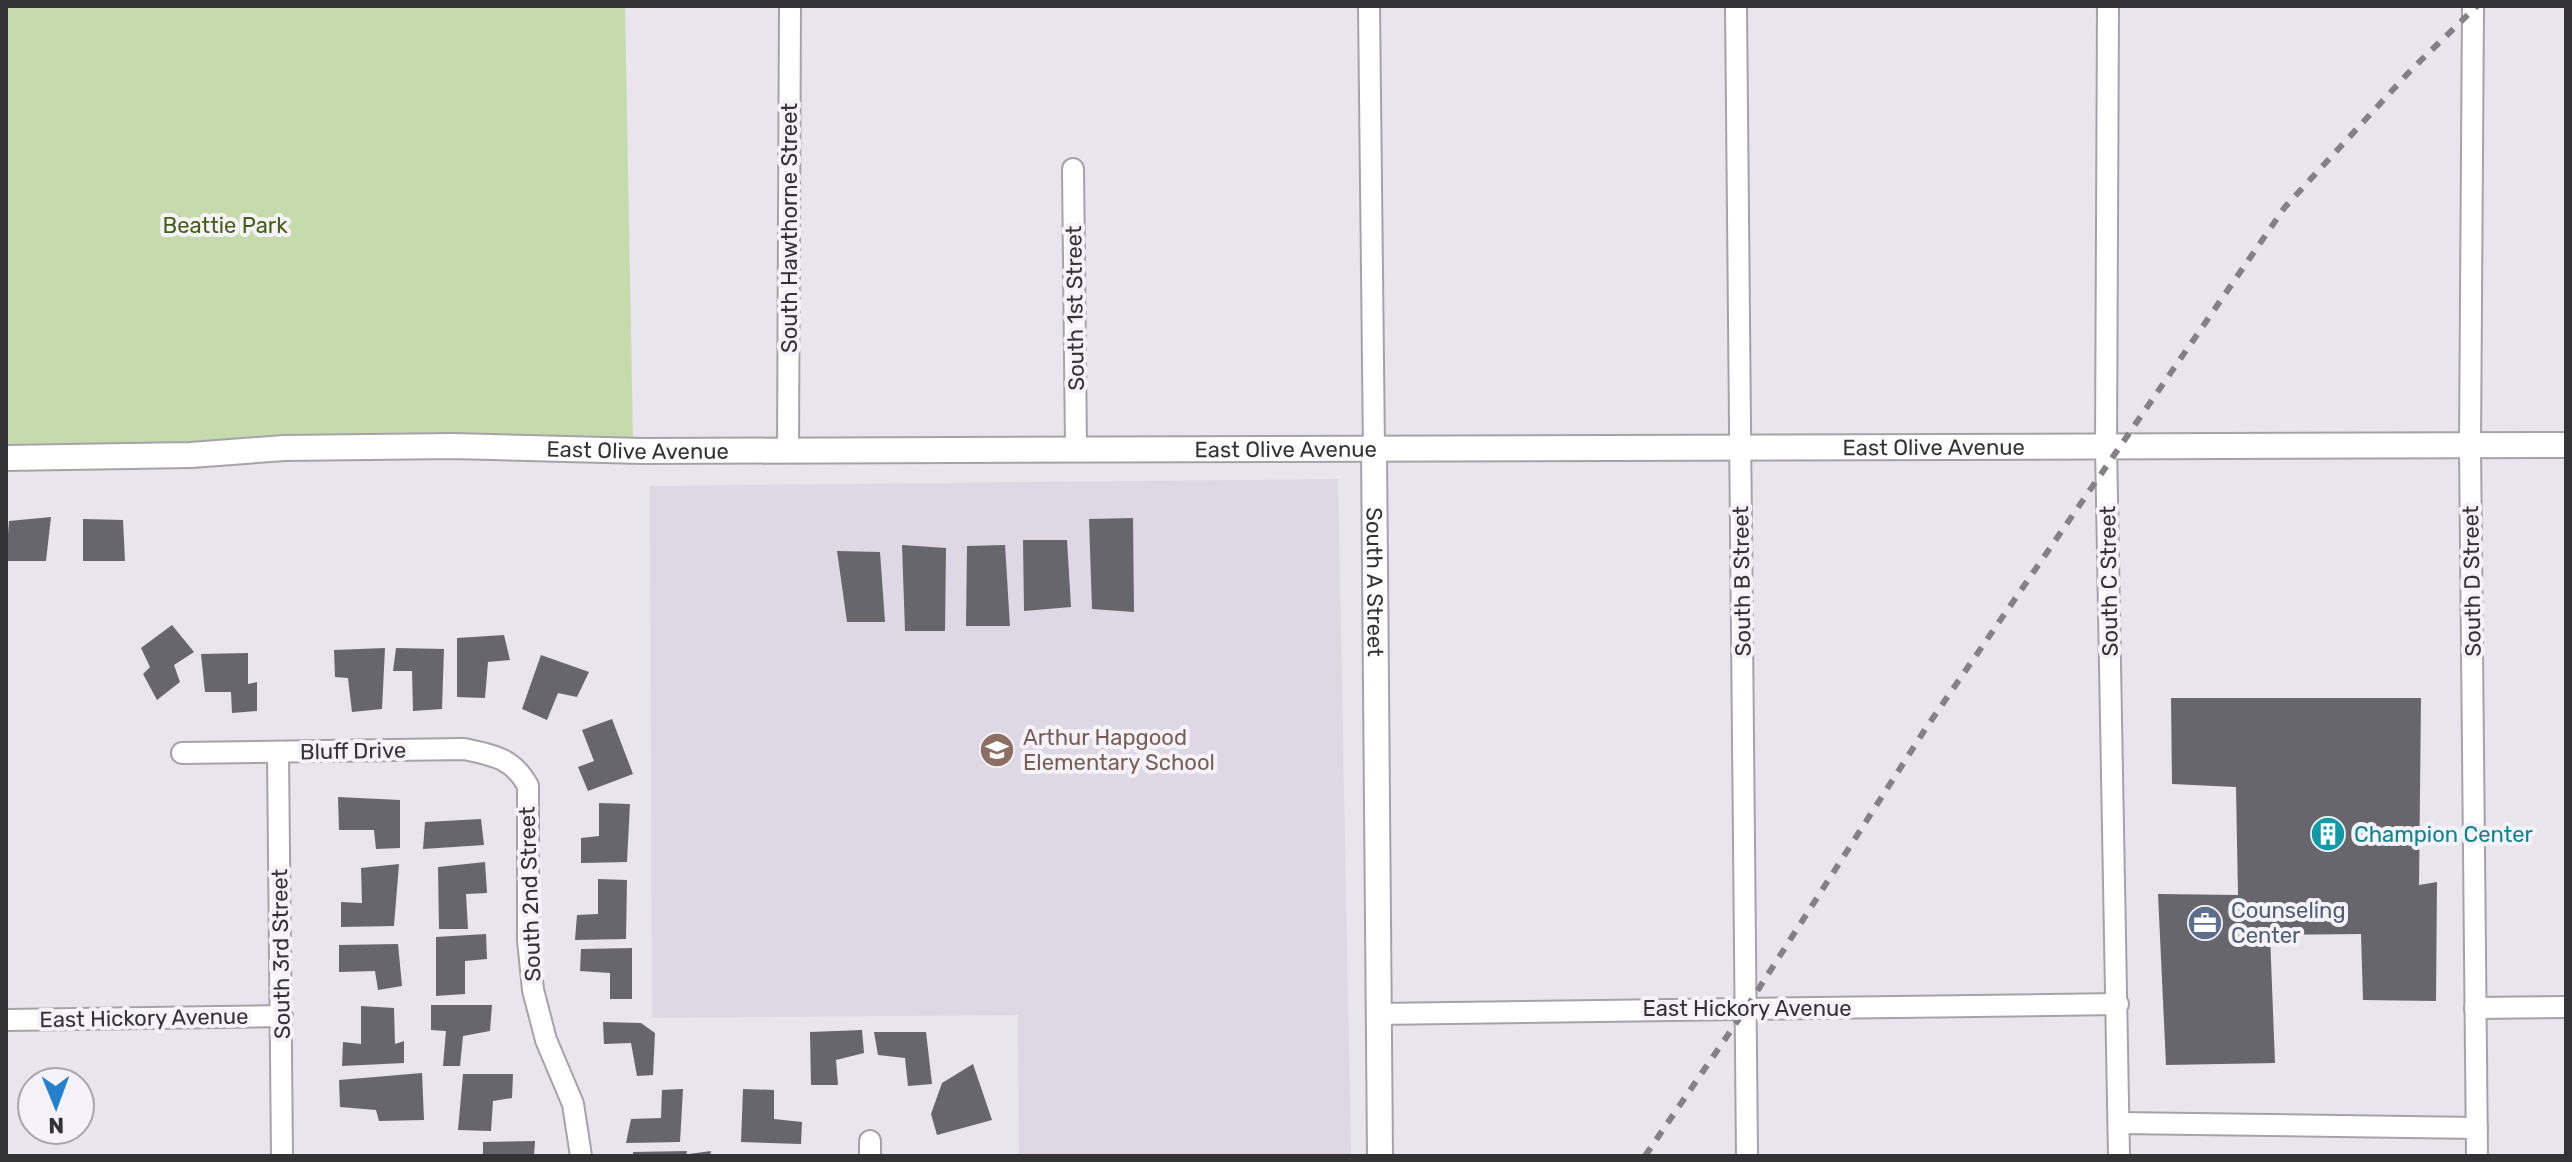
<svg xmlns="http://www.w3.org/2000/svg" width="2572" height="1162" viewBox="0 0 2572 1162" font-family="Rubik,sans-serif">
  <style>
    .built { fill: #ddd8e4 }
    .green { fill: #c6dbac }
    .building { fill: #66666c }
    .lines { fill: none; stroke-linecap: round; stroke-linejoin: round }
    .minor-casing { stroke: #a5a3a9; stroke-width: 24 }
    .tertiary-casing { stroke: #a5a3a9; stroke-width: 28 }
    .minor { stroke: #fff; stroke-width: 20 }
    .tertiary { stroke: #fff; stroke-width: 24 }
    .rail { stroke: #838186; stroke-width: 6; stroke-dasharray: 10 10; stroke-linecap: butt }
    .labels { text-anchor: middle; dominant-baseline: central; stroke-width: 8; stroke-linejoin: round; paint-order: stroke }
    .park-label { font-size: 22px; fill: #455e18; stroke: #f5f3f9 }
    .street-label { font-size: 22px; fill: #333235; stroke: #f5f3f9 }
    .education-label { font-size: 22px; fill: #785e54; stroke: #f5f3f9; text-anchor: start }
    .culture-label { font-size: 22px; fill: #0d838f; stroke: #f5f3f9; text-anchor: start }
    .service-label { font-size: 22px; fill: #4e5e75; stroke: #f5f3f9; text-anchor: start }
  </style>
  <rect width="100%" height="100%" fill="#e8e5ec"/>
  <polygon class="built" points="1338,479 1351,1156 1019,1156 1018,1015 652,1018 650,486"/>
  <polygon class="green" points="6,6 625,6 633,440 6,446"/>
  <g class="building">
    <polygon points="51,517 46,561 6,561 9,521"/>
    <polygon points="1133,518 1134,612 1092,609 1089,519"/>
    <polygon points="83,519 123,520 125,561 83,561"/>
    <polygon points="1023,540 1067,540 1071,607 1024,611"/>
    <polygon points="902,545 946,548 945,631 905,631"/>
    <polygon points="1005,545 1010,626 966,626 967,546"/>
    <polygon points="837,551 880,552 885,622 847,622"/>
    <polygon points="172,625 194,652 174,665 180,682 157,700 143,674 150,667 141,648"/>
    <polygon points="504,635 510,660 488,662 485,698 457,697 457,638"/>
    <polygon points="385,648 382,709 352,712 348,678 335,677 334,650"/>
    <polygon points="396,648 444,649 442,709 413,711 412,671 393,671"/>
    <polygon points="248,653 248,684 257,682 257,711 232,713 231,692 205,692 201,654"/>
    <polygon points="541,655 589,672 577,697 558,693 547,720 522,709"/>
    <polygon points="2171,698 2421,698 2419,885 2437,882 2436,1001 2363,1000 2361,934 2270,935 2275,1063 2166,1065 2158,894 2238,895 2236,787 2172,784"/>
    <polygon points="612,719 633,774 588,791 578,767 594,761 582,730"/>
    <polygon points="338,797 400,800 400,848 376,849 374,830 339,830"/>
    <polygon points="599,803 630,804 627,862 581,863 581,838 599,836"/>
    <polygon points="481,819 484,845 423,849 425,822"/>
    <polygon points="485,862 487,893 466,894 468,929 439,929 438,867"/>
    <polygon points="399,864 394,926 341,927 341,902 362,903 361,868"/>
    <polygon points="598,879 627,880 626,939 575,940 577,915 598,914"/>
    <polygon points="486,934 487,959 465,961 465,994 436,996 436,937"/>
    <polygon points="398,944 402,986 378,990 375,971 339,972 339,945"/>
    <polygon points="632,948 632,999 610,999 610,973 580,971 581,949"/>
    <polygon points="431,1005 492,1005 490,1031 463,1036 460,1066 443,1066 446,1031 431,1030"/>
    <polygon points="361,1006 394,1008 395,1044 404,1041 404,1063 342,1066 343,1042 361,1044"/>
    <polygon points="603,1022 641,1023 655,1033 653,1075 637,1076 631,1043 604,1044"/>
    <polygon points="862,1030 864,1053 836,1060 838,1085 811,1085 810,1032"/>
    <polygon points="874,1032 926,1032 932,1084 908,1086 905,1058 878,1055"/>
    <polygon points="973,1064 992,1120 937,1135 931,1114 942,1083"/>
    <polygon points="422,1073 424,1120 379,1121 376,1110 340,1107 339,1080"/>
    <polygon points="463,1074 513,1074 512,1098 493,1101 491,1131 458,1130"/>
    <polygon points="683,1089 680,1142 626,1143 631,1119 661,1118 662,1090"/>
    <polygon points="743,1089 774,1090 774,1119 802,1122 801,1144 741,1142"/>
    <polygon points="535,1141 534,1156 483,1156 483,1142"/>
    <polygon points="687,1151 686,1156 633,1156 633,1152"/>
    <polygon points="711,1151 710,1156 689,1156 689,1154"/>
  </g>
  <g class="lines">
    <g class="minor-casing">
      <g id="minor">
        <polyline points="1369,6 1374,450"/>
        <polyline points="1736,6 1747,1156"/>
        <polyline points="2108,6 2106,446 2119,1156"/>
        <polyline points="2473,6 2470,446 2477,1156"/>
        <polyline points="1073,169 1076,447"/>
        <polyline points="788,450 790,6"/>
        <path d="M 182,753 L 464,749 C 493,755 513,758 528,786 L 528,940 L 533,990 L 546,1040 L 573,1104 L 581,1156"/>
        <polyline points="278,753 282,1156"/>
        <polyline points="2475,1008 2566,1007"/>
        <polyline points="1377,1014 2118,1004"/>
        <polyline points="6,1020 282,1016"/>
        <polyline points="2119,1123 2477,1128"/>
        <polyline points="870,1141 870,1156"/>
      </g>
    </g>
    <g class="tertiary-casing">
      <g id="tertiary">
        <path id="s1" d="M 1374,450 L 1380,1156"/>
        <path id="s2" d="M 6,458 L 191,455 L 284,448 L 453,446 L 643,451 L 2566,445"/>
      </g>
    </g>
    <use href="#minor" class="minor"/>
    <use href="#tertiary" class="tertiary"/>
    <polyline class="rail" points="1645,1156 1747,1007 1926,728 2285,207 2411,70 2477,6"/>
  </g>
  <defs>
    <g id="school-disc" transform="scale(1.8)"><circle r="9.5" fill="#8d6e63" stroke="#f5f3f9"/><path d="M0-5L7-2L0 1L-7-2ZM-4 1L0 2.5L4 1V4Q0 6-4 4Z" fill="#fff"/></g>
    <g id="building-disc" transform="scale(1.8)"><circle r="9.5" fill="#0f9aa8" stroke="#f5f3f9"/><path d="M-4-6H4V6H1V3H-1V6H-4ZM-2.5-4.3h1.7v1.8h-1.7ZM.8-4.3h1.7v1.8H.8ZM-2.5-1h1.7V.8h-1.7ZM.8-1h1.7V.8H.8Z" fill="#fff"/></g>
    <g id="office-disc" transform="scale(1.8)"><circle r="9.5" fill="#5c6f8a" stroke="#f5f3f9"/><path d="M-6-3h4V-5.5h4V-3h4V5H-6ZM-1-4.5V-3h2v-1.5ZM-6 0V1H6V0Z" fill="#fff"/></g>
  </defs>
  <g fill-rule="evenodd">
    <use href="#school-disc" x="997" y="750"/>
    <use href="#building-disc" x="2328" y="834"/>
    <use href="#office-disc" x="2205" y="923"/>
  </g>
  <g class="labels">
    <g class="park-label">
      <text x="225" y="225">Beattie Park</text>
    </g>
    <g class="street-label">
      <text transform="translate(789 228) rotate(-90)">South Hawthorne Street</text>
      <text transform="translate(1075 308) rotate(-91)">South 1st Street</text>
      <text stroke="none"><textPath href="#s2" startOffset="1928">East Olive Avenue</textPath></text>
      <text stroke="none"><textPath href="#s2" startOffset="632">East Olive Avenue</textPath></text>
      <text stroke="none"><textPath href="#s2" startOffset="1280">East Olive Avenue</textPath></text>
      <text stroke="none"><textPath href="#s1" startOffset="132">South A Street</textPath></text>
      <text transform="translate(1742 581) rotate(-91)">South B Street</text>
      <text transform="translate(2109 581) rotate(-91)">South C Street</text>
      <text transform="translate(2472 581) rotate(-91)">South D Street</text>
      <text transform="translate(353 751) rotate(-1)">Bluff Drive</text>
      <text transform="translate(530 894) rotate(-92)">South 2nd Street</text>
      <text transform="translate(281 954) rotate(-91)">South 3rd Street</text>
      <text x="1747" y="1008">East Hickory Avenue</text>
      <text transform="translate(144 1018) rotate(-1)">East Hickory Avenue</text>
    </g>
    <g class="education-label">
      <text x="1023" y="737">Arthur Hapgood<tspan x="1023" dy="25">Elementary School</tspan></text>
    </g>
    <g class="culture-label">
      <text x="2354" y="834">Champion Center</text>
    </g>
    <g class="service-label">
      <text x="2231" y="910">Counseling<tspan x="2231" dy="25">Center</tspan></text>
    </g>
  </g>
  <rect width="2572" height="1162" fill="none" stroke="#333235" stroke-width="16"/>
  <g transform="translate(56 1106) rotate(179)"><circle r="38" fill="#f5f3f9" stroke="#a7a6ab" stroke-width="2"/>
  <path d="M0-6L14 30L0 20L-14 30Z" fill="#2481cd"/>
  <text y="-12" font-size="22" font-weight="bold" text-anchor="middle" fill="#333235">N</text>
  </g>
</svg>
